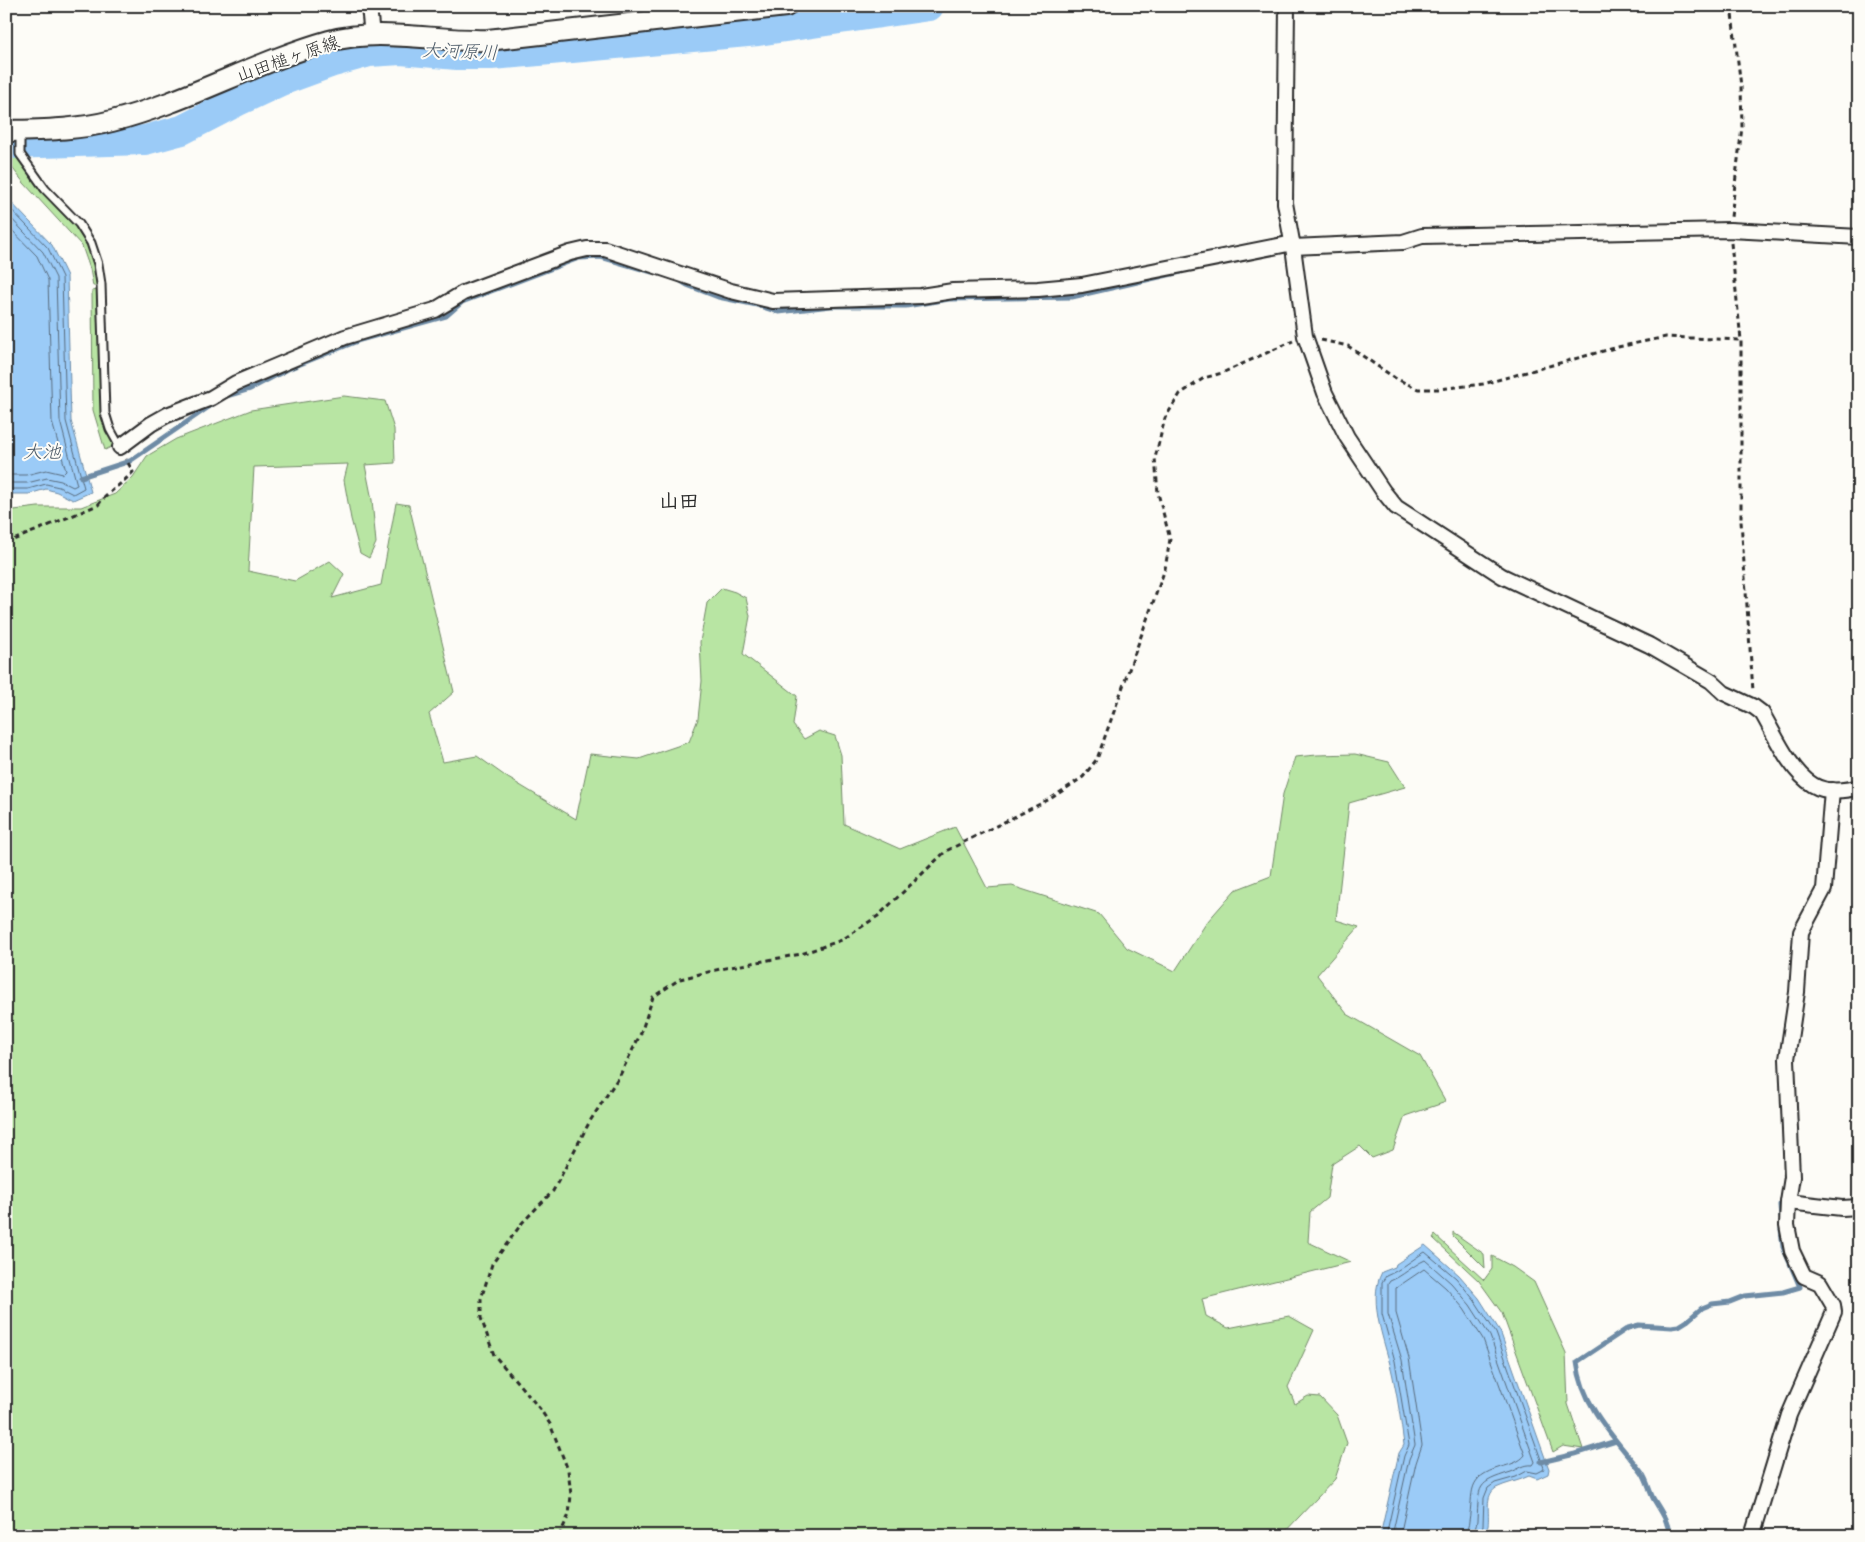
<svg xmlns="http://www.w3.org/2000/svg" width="1865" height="1542" viewBox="0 0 1865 1542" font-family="'Balsamiq Sans','Klee One',sans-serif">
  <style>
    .green { fill: #b8e5a3; stroke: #728867 }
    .water { fill: #9bcbf7; stroke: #6e8ba5 }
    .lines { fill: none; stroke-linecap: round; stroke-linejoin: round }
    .shore { stroke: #586b7d; stroke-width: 1 }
    .stream { stroke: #6e8ba5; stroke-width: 5 }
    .river { stroke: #9bcbf7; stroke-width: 30 }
    .service-casing { stroke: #2b2b2b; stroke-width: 11 }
    .minor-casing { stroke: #2b2b2b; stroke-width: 18 }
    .secondary-casing { stroke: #2b2b2b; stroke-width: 24 }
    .path { stroke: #2b2b2b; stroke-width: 3; stroke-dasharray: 5 4; stroke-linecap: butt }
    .service { stroke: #fdfcf7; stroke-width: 7 }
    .minor { stroke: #fdfcf7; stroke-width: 14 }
    .secondary { stroke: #fdfcf7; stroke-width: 20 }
    .labels { text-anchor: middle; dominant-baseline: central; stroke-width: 4; stroke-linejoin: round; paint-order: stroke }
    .street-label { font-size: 18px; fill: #2b2b2b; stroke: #fdfcf7 }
    .water-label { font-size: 19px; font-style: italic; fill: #4d5b68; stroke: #fdfcf7 }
    .quarter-label { font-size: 20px; font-weight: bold; fill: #2b2b2b; stroke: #fdfcf7 }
  </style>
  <rect width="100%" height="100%" fill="#fdfcf7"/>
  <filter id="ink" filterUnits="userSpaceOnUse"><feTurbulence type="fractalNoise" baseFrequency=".02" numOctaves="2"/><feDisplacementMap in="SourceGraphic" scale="10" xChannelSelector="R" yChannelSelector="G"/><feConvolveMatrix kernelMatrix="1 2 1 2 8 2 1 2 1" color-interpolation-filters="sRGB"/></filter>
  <g filter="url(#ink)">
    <g class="green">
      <polygon points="17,154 82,234 92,254 98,286 93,286 90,269 82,246 24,183 10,165 6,164 6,159"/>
      <polygon points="98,290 100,396 102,417 115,445 105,450 93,410 92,291"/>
      <polygon points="344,396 385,401 394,429 395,463 365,465 372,500 376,543 369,558 360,553 351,519 344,480 348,464 254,467 248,571 295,581 330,561 344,574 332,598 381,585 396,503 409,505 454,692 429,714 443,762 477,756 508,778 576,819 590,754 639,759 689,742 698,719 702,681 700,642 707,603 722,588 735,592 746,598 750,616 743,654 797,696 793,725 804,739 819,731 835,736 841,755 844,824 900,849 955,827 987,888 1012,886 1099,914 1127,948 1175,971 1207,922 1235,890 1271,876 1283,794 1295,757 1317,755 1355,754 1389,762 1405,787 1349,803 1336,920 1359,927 1317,975 1347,1014 1420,1056 1446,1102 1405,1116 1393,1150 1372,1158 1360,1146 1332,1164 1327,1198 1310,1212 1308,1242 1351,1262 1202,1299 1206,1316 1228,1328 1289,1316 1314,1330 1288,1387 1295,1404 1308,1396 1320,1397 1337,1415 1347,1443 1335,1479 1281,1536 6,1536 6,511 38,507 81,507 115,494 133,477 147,456 176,439 251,410"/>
      <polygon points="1453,1232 1484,1254 1485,1268 1453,1236"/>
      <polygon points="1435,1235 1484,1280 1492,1269 1492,1256 1513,1267 1534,1282 1566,1353 1568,1404 1583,1449 1563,1446 1553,1452 1502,1313 1479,1281 1433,1238"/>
    </g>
    <g class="water">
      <polygon points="6,197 52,245 67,276 71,421 91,492 73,500 57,492 46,489 29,494 6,494"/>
      <path d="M 1425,1245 L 1459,1275 L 1479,1298 L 1500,1331 L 1549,1469 L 1548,1474 L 1537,1479 L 1529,1476 C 1519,1481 1506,1483 1496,1488 C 1484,1496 1490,1513 1488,1525 C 1487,1528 1485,1532 1484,1536 L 1380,1536 L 1399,1453 L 1404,1445 C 1401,1422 1398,1399 1393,1377 C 1387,1346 1366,1302 1382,1272 L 1395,1267 L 1396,1264 Z"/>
    </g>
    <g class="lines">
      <g class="shore">
        <polyline points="6,204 48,248 62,277 66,421 84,488 73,494 59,487 46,484 28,489 6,489"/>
        <polyline points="6,213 43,252 56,278 60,421 77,485 73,487 61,481 47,478 27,483 6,483"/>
        <polyline points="6,224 37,256 48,280 52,422 66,471 63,474 46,470 26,475 6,475"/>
        <path d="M 1386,1536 L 1404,1456 L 1409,1445 L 1395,1361 L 1382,1314 L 1382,1282 L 1386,1276 C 1401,1270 1411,1260 1425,1252 L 1456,1278 L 1475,1301 L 1496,1333 L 1544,1468 L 1543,1470 L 1537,1473 L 1527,1471 L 1516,1477 L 1495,1483 L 1488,1488 L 1484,1498 L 1483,1525 L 1480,1536"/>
        <path d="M 1392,1536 L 1409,1459 L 1415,1445 L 1402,1360 L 1388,1314 L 1388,1284 L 1390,1281 C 1403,1276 1412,1266 1425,1260 L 1451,1283 L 1470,1305 L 1490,1336 L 1535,1462 L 1533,1465 C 1524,1464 1519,1469 1511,1472 C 1476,1483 1479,1485 1477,1520 C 1477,1526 1474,1530 1473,1536"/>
        <path d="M 1400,1536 L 1416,1463 L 1422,1445 L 1409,1358 L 1396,1313 L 1396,1288 L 1424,1269 L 1446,1288 L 1464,1309 L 1483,1339 L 1525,1455 C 1520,1462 1509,1465 1501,1467 C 1465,1478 1474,1491 1469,1521 C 1469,1526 1466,1530 1466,1536"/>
      </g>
      <g class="stream">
        <polyline points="679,280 687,285 718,297 757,305 779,312 831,306 906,306 949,299 1072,297 1181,272"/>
        <polyline points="223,397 250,389 288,369 360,340 446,316 462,302 579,258 601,257 652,272"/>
        <polyline points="81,477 130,461 216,402"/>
        <polyline points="1780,1205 1781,1218"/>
        <polyline points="1541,1462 1575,1454 1616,1441"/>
        <path d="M 1669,1536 C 1669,1521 1660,1510 1653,1498 C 1649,1490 1647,1480 1642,1473 C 1616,1439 1582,1407 1577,1362 L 1628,1328 L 1639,1325 L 1672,1327 L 1679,1326 L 1687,1321 L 1702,1308 L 1712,1304 L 1730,1302 L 1745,1296 L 1783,1292 L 1800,1287 L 1783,1247 L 1781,1229"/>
      </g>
      <polyline class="river" points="6,144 145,140 182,130 238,101 281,81 333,62 369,52 401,50 457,55 491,55 539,51 758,31 929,6"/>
      <g class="service-casing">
        <polyline id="service" points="20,133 20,154 45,189 79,224 91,243 98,264 101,284 105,413 110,429 120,447"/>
      </g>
      <g class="minor-casing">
        <g id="minor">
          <polyline points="369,6 372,36"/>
          <path d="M 1287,6 L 1285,203 L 1293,247 L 1305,336 L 1325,393 L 1347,437 L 1383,491 L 1396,507 L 1502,576 L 1649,645 L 1711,681 L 1724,693 L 1754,707 L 1762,713 C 1775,735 1790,771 1813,785 C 1826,793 1845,791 1859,787"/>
          <polyline points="1293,247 1403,242 1422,236 1730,230 1859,237"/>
          <polyline points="120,447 151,424 167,415 211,398 236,383 345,337 435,310 463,293 570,253 587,249 605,249 731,291 773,301 921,296 953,291 1038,289 1082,285 1293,243"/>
          <polyline points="1788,1202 1842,1208 1859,1207"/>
          <polyline points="1752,1536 1789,1415 1834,1312 1833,1305 1820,1283 1804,1276 1792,1251 1787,1225 1788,1202 1792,1177 1787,1059 1797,992 1801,932 1824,889 1832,790"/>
        </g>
      </g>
      <g class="secondary-casing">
        <path id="secondary" d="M 6,131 C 42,130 77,130 112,121 C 187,102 255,62 329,41 C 381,27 436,42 488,40 L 786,6"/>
      </g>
      <g class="path">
        <polyline points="1731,6 1741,86 1742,127 1731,217"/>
        <polyline points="1731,243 1741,340 1741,521 1753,691"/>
        <polyline points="1321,340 1348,346 1395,378 1418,389 1439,389 1483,384 1618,347 1666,337 1741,340"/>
        <path d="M 6,543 L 98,505 C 108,492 122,484 133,472 L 126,459"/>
        <polyline points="559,1536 569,1515 571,1495 568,1470 550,1424 540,1409 494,1355 481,1318 481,1299 492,1264 522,1223 553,1191 590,1121 620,1075 641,1033 653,997 680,979 720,969 801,954 842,940 878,916 946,851 1050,799 1083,777 1097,759 1165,569 1170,539 1158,493 1155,458 1165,418 1180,394 1204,378 1222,373 1293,341"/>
      </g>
      <use href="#service" class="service"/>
      <use href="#minor" class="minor"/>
      <use href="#secondary" class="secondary"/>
    </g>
  </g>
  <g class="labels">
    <g class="street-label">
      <text transform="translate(288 59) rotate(-19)">山田槌ヶ原線</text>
    </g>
    <g class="water-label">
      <text transform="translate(460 52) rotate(2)">大河原川</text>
      <text x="42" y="452">大池</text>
    </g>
    <g class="quarter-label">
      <text x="679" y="502">山田</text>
    </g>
  </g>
  <rect width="1865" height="1542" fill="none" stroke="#fdfcf7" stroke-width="25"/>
  <rect x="12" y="12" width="1840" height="1517" fill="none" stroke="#2b2b2b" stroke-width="2" filter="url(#ink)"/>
</svg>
